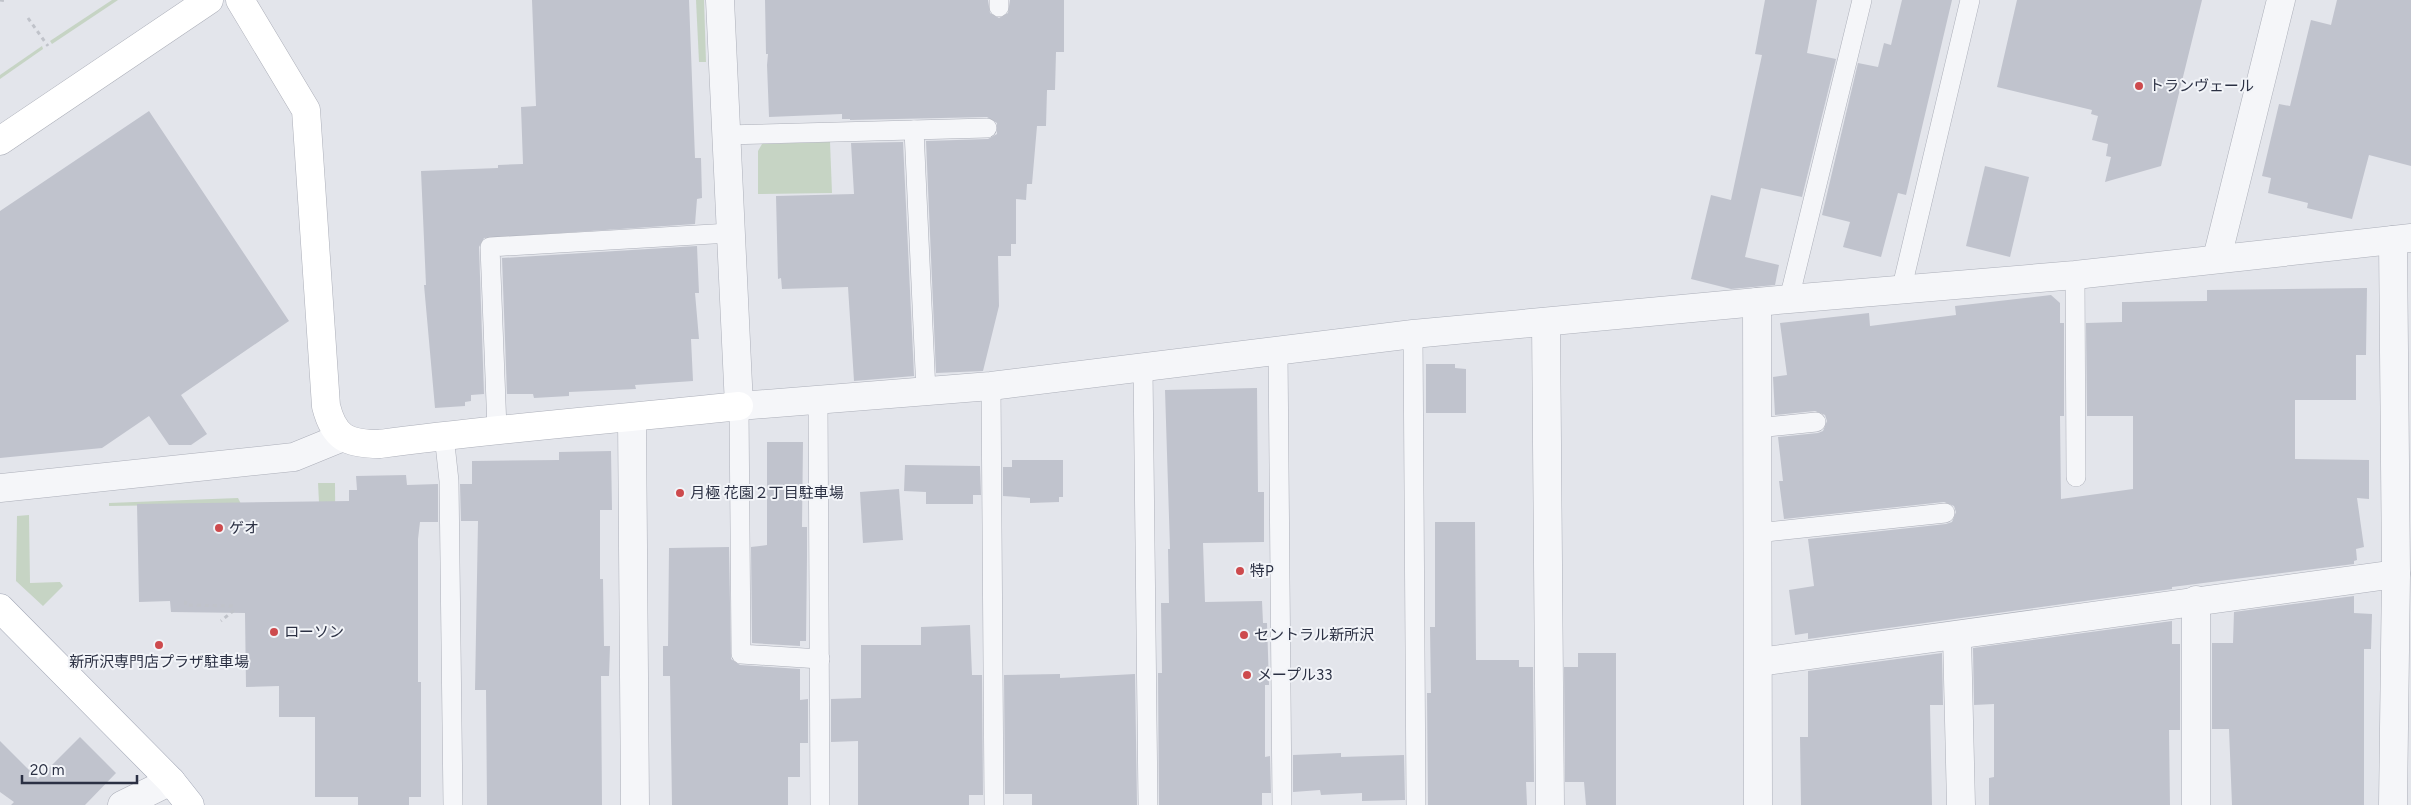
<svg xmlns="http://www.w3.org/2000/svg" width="2411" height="805" viewBox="0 0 2411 805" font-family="Figtree,'Noto Sans JP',sans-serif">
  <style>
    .green { fill: #c6d4c4 }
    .building { fill: #c0c3cd }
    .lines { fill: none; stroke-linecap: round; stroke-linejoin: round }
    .lane-casing { stroke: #acafb9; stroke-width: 20 }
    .street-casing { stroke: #acafb9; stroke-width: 29 }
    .secondary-casing { stroke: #acafb9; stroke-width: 29 }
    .primary-casing { stroke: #a2a7b6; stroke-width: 29 }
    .path { stroke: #c0c3ca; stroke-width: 3; stroke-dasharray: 4 4; stroke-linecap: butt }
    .lane { stroke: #f5f6f9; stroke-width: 19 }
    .street { stroke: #f5f6f9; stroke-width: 28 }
    .secondary { stroke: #fff; stroke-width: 28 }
    .primary { stroke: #fff; stroke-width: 28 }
    .poi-dot { fill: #cd4a4d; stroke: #f2f4f8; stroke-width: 2 }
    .labels { text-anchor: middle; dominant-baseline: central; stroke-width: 4; stroke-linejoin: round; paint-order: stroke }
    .poi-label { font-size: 15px; fill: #2b3043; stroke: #f2f4f8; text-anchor: start }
  </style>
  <rect width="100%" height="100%" fill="#e3e5eb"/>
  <g class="green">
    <polygon points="112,0 118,0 52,44 50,41"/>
    <polygon points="696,0 704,0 706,62 699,62"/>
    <polygon points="42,46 43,49 0,79 0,75"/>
    <polygon points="830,142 832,193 758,194 758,151 762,144"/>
    <polygon points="318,483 335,483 336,618 319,502"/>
    <polygon points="238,498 241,504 109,506 109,503"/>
    <polygon points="29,515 30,583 60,582 63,586 43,606 16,581 17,516"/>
  </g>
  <g class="building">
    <polygon points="532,0 689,0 695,158 701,158 702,198 697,199 695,224 484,238 479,247 484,394 471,395 471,401 465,402 465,406 435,408 424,285 426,285 421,171 498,168 498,165 523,164 521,107 536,106"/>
    <polygon points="765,0 988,0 990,13 999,18 1008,13 1010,0 1064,0 1064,52 1056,52 1055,90 1047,90 1046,126 1037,126 1032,184 1027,184 1026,200 1016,199 1016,244 1011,244 1011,256 998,256 999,306 983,371 936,373 926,141 988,139 997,134 997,123 987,117 850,120 850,119 842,119 842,114 769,117 767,65 768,54 766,54"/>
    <polygon points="1765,0 1817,0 1807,53 1836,59 1802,197 1761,188 1745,257 1779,265 1775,285 1731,289 1691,279 1711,195 1731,200 1762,55 1755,54"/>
    <polygon points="1902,0 1952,0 1906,195 1898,193 1881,257 1843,247 1850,222 1822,215 1858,63 1878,67 1884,43 1891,45"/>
    <polygon points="2017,0 2202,0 2161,166 2105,182 2111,157 2106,156 2108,144 2092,140 2098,116 2091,114 2092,110 1997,87"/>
    <polygon points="2337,0 2411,0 2411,166 2369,155 2352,219 2307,208 2308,203 2268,193 2271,178 2262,176 2279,104 2290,106 2311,20 2331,25"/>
    <polygon points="149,111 289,321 181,395 207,434 191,445 169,445 149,416 102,448 0,458 0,211"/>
    <polygon points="903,142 914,376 854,381 848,287 782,289 781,278 778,279 776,196 854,194 851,143"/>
    <polygon points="1985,166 2029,177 2010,257 1966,246"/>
    <polygon points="697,246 699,293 695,293 699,339 691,339 693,381 635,385 636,389 569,392 569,396 534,398 533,394 507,394 502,258"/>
    <polygon points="2367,288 2366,355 2356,355 2356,400 2295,400 2295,459 2369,460 2369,499 2357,498 2364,547 2356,549 2357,560 2354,561 2354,564 2172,587 2172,589 1808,639 1808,633 1795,635 1789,590 1814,586 1808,539 1946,524 1952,522 1956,512 1954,506 1944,502 1784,519 1779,481 1783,481 1778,437 1818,433 1823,431 1827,421 1825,415 1815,411 1775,415 1773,377 1787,375 1780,323 1869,313 1870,326 1956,315 1955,306 2051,295 2060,303 2060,323 2064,323 2064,416 2060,416 2061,499 2133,489 2133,416 2087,416 2086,323 2122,322 2122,302 2207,301 2207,290"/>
    <polygon points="1426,364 1455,364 1455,368 1466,369 1466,413 1426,413"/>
    <polygon points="1257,388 1258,492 1264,492 1264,542 1203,543 1205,602 1262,601 1263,623 1267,623 1269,685 1265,685 1265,757 1270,756 1271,793 1262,793 1262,805 1159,805 1158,673 1162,673 1161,603 1169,603 1168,549 1170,549 1165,390"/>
    <polygon points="767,442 803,442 802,527 807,527 807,556 806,641 800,641 800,646 752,643 751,547 767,545"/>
    <polygon points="611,451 612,510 600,510 600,579 603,579 604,646 610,646 609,676 601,676 602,805 487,805 486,690 475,690 478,521 461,521 460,484 472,484 472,461 559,460 559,452"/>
    <polygon points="1012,460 1063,460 1063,497 1059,497 1059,502 1030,503 1030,498 1003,496 1003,467 1012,467"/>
    <polygon points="905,465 980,466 981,495 973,495 973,504 926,504 926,492 904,491"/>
    <polygon points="406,475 407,485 438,484 438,522 420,522 418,539 418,682 421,682 421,797 409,797 409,805 358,805 358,797 315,797 315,717 279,717 279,686 246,687 245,613 171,612 170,601 139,602 137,504 349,501 349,490 357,490 356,476"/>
    <polygon points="899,489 903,540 863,543 860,492"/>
    <polygon points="1435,522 1475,522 1476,660 1519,660 1519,667 1533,667 1534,782 1526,782 1527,805 1428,805 1427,693 1431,693 1430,627 1435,627"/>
    <polygon points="729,547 731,659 740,665 800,669 800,700 808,699 808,743 800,743 800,777 788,777 788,805 672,805 670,676 663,676 663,646 668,646 669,548"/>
    <polygon points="2354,596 2354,613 2372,614 2371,649 2364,649 2364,805 2232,805 2229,729 2212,729 2212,643 2233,643 2234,612"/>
    <polygon points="2172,621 2172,644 2180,644 2180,730 2169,730 2170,805 1989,805 1989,778 1994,777 1994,704 1974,705 1973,648"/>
    <polygon points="970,625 972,675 982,675 983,795 969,795 969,805 858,805 858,741 831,742 831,699 861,698 861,645 921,645 921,627"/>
    <polygon points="1578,653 1616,653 1616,805 1586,805 1584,782 1565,782 1564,667 1578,667"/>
    <polygon points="1942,653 1943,705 1930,705 1932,805 1801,805 1800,737 1808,737 1808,671"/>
    <polygon points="1060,674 1060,678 1135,674 1137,805 1032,805 1032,794 1005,794 1004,675"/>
    <polygon points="80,737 116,773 85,805 11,805 14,802 0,792 0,741 38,779"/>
    <polygon points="1341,753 1341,757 1404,755 1405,800 1362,801 1362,793 1321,795 1320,790 1293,792 1293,755"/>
  </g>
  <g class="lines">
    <g class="lane-casing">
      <g id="lane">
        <polyline points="999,0 999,7"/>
        <polyline points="914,130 926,392"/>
        <polyline points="726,135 987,128"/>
        <polyline points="2075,275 2076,477"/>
        <polyline points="1901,291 1970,0"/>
        <polyline points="1789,299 1862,0"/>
        <polyline points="1413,334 1416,805"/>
        <polyline points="1278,351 1282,805"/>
        <polyline points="1143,369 1148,805"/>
        <polyline points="991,386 994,805"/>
        <polyline points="818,399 820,805"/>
        <polyline points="739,406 741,654 820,659"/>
        <polyline points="1757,428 1816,422"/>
        <polyline points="497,429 490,247 730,233"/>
        <polyline points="444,435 449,481 453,805"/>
        <polyline points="1757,533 1945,513"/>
      </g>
    </g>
    <g class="street-casing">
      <g id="street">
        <polyline points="720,0 739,406 991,386 1413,334 1789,299 2075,275 2411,238"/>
        <polyline points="2217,258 2281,0"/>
        <polyline points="1757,302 1758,805"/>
        <polyline points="1546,322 1550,805"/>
        <polyline points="632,418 635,805"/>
        <polyline points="0,488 294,457 343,437"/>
        <polyline points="1957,636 1961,805"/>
        <polyline points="1759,662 2396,574"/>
        <polyline points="122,805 171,781"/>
        <polyline points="2196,805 2196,600"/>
        <polyline points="2393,805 2396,574 2393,240"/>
      </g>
    </g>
    <g class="secondary-casing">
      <g id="secondary">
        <path d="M 240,0 L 306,110 L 326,406 C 334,438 347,444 380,444 C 499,428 619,419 739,406"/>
        <polyline points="0,141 209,0"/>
      </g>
    </g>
    <g class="primary-casing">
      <polyline id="primary" points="0,608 171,781 190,805"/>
    </g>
    <g class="path">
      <polyline points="0,0 7,1"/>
      <polyline points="28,18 48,46"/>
      <polyline points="186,601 185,605 233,606 233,611 221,621"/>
    </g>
    <use href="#lane" class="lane"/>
    <use href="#street" class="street"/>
    <use href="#secondary" class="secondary"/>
    <use href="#primary" class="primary"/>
  </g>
  <g class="poi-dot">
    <circle cx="2139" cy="86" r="5"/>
    <circle cx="680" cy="493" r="5"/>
    <circle cx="219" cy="528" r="5"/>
    <circle cx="1240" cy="571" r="5"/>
    <circle cx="274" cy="632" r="5"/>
    <circle cx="1244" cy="635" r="5"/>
    <circle cx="159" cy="645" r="5"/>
    <circle cx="1247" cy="675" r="5"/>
  </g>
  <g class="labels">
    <g class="poi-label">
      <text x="2149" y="86">トランヴェール</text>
      <text x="690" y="493">月極 花園２丁目駐車場</text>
      <text x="229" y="528">ゲオ</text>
      <text x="1250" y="571">特P</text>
      <text x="284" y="632">ローソン</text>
      <text x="1254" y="635">セントラル新所沢</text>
      <text x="159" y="662" text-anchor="middle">新所沢専門店プラザ駐車場</text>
      <text x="1257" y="675">メープル33</text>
    </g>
  </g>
  <path d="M22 775v8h115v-8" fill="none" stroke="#2b3043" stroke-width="2.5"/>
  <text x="30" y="775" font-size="15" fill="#2b3043" stroke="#f2f4f8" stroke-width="4" paint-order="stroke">20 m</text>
</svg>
